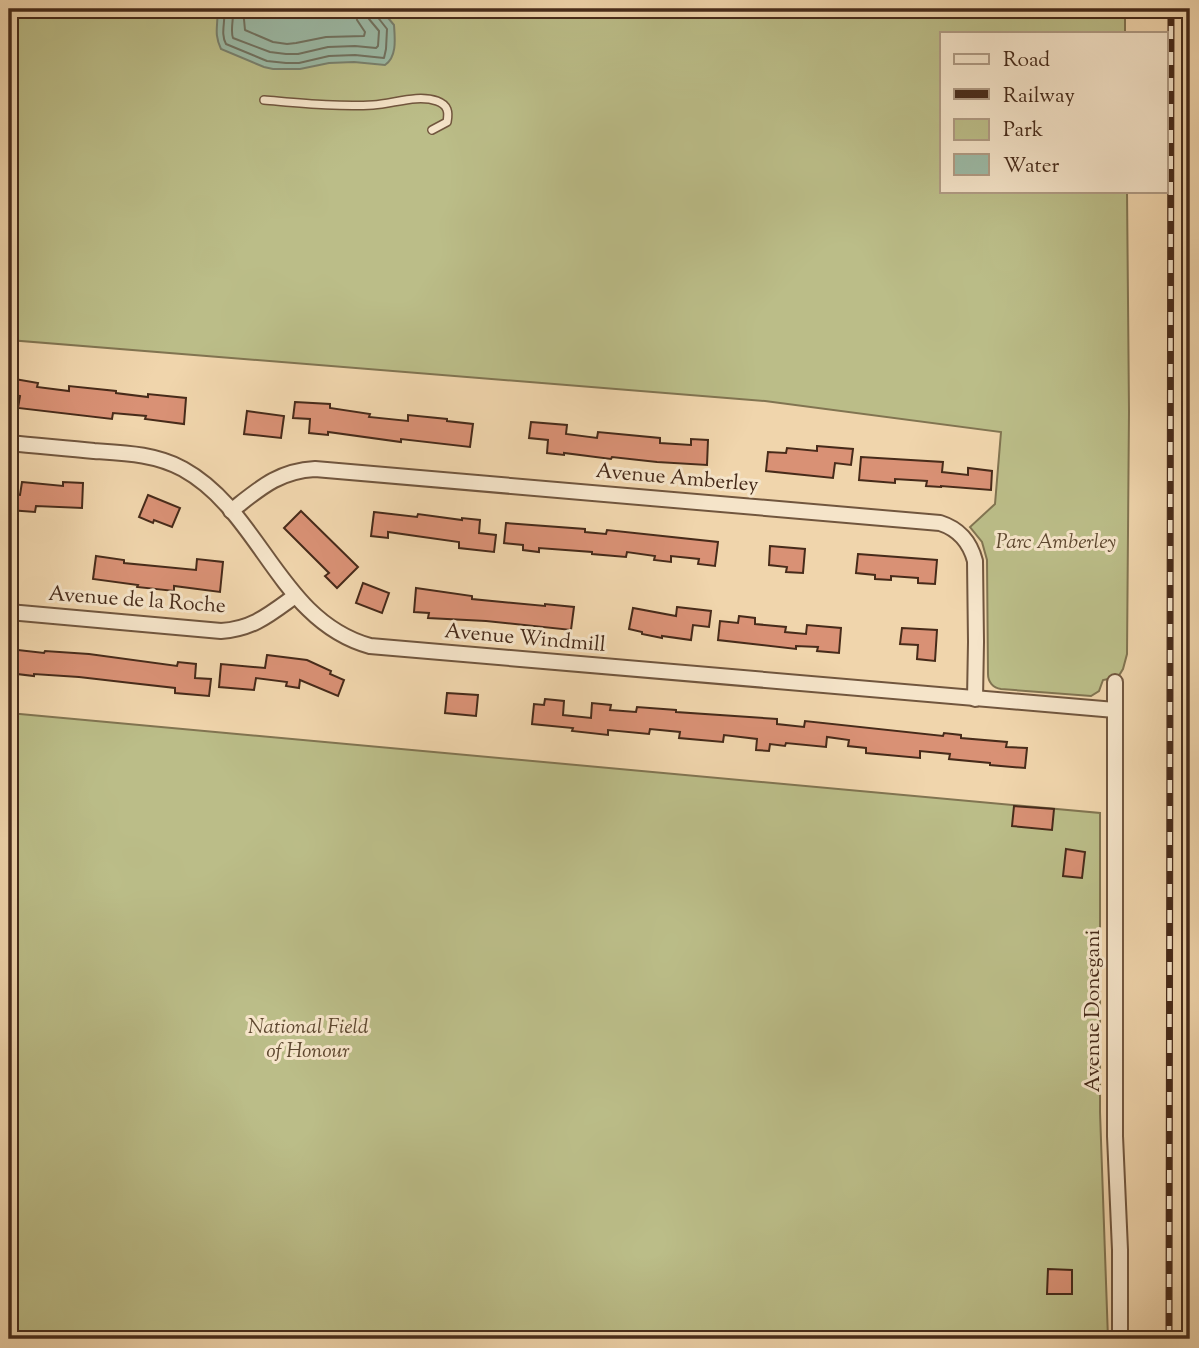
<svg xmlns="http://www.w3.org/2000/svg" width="1199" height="1348" viewBox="0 0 1199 1348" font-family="'Sorts Mill Goudy',serif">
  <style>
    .green { fill: #bbbd88; stroke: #817451; stroke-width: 2 }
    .water { fill: #9bb9a5; stroke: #79806d; stroke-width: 2 }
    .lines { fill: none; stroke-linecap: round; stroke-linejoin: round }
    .shore { stroke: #717260; stroke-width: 2 }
    .building { fill: #d99175; stroke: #472b1a; stroke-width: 2 }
    .service-casing { stroke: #71563e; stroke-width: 10 }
    .minor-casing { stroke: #71563e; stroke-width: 18 }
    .service { stroke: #f5e4c9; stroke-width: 7 }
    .minor { stroke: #f5e4c9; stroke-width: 14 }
    .rail-casing { stroke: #472b1a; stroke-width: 7 }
    .rail { stroke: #f5e4c9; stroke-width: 4.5; stroke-dasharray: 13; stroke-linecap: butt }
    .labels { text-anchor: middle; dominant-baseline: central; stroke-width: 6; stroke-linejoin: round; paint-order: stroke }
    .street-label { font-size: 21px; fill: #472b1a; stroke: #f5e4c9 }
    .park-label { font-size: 21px; font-style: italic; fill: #5e4830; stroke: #f5e4c9 }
  </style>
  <rect width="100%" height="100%" fill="#f0d5ac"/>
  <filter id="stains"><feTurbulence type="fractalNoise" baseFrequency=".00286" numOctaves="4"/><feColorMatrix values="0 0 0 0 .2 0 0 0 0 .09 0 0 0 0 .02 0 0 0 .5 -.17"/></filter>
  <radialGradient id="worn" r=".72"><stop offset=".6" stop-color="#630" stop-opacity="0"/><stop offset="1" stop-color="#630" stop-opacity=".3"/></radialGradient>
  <g class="green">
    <path d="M 9,9 L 1125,9 L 1125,33 L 942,33 L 942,191 L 1127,191 L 1129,411 L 1127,654 L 1123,669 L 1118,677 L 1103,680 L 1099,691 L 1091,696 L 1001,689 C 993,688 988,682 988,674 L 987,560 L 982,542 L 970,527 L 995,504 L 1001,432 L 765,401 L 9,340 Z"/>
    <polygon points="9,713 1100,813 1100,1112 1108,1339 9,1339"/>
  </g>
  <path class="water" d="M 217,9 L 378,9 L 384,13 L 394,25 C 395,39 397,57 385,65 L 354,62 L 329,63 L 300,69 L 273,69 L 264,67 L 221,49 C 213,32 219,25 217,9 Z"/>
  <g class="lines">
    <g class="shore">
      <path d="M 224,9 C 226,21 220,33 226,44 L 267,61 L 286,63 L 299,63 L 329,56 L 355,55 L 384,58 L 386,49 L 387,29 L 376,15 L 375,9"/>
      <path d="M 233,9 C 234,18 230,30 233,38 L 270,52 L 286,54 L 298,54 L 328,47 L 355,46 L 376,48 L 378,46 L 379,31 L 369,19 L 366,9"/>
      <polyline points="243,9 245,30 273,42 287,44 296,43 326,37 364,36 365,32 357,20 356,9"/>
    </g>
  </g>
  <g class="building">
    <polygon points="9,378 38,383 37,387 69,391 69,386 116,391 116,393 148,397 148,394 186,398 184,424 145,419 146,416 113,413 112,419 18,408 20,396 9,394"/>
    <polygon points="295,402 330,404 330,408 370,414 369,417 408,421 408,415 447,419 447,421 473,424 470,447 401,439 401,442 328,432 328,435 309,433 310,419 293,418"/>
    <polygon points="247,411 284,416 281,438 244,434"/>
    <polygon points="531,422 567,425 566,434 597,438 598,432 660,438 660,443 691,445 691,439 708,440 707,465 657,462 612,457 611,459 564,453 564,455 547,453 548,440 529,438"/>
    <polygon points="817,446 853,449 851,465 835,463 833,478 766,471 768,452 786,453 787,448 817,451"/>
    <polygon points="861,457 943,462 942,472 968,475 968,468 992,471 991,490 941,486 941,487 926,486 927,481 895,479 895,483 859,480"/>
    <polygon points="22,482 63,486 63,482 83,483 82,508 36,506 35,512 9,510 9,494 20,495"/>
    <polygon points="148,495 180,508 172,527 154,520 153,523 139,517"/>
    <polygon points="301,511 358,567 337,588 325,576 329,573 284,528"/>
    <polygon points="374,512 417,517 418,514 462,520 462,518 480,520 479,533 496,535 494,552 459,548 459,542 416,536 388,532 388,538 371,536"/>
    <polygon points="506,523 585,529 585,532 606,534 607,530 718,542 715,566 698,564 699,559 671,556 671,562 654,560 655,556 627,552 626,557 592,554 592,552 539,548 539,552 523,550 523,545 504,543"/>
    <polygon points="770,546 805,549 803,573 786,572 787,567 769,565"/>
    <polygon points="858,554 937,560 935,584 918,583 918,578 891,576 891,580 875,579 875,575 856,573"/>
    <polygon points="96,556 124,560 124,563 196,570 197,559 223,562 220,592 174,586 174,591 137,587 138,585 93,579"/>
    <polygon points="363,583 389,593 382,613 356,603"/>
    <polygon points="416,588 472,596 472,599 545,606 545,604 574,607 571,630 486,621 428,618 429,613 414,612"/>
    <polygon points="677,607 711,611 709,627 693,625 691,640 662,636 662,638 642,634 642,632 629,629 633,608 676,616"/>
    <polygon points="739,616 755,618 755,624 786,627 785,632 806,634 807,625 841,628 839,653 817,651 818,647 796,646 796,649 718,640 720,621 738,623"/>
    <polygon points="902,628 937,630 935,661 917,659 918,645 900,644"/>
    <polygon points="9,649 44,653 45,651 89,654 177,666 178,662 196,664 195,678 211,679 209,696 175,693 175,688 131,683 79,677 34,674 34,676 9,673"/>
    <polygon points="267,655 307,660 331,671 330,674 344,680 338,696 300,680 299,688 286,686 287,682 256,678 254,690 219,687 221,664 265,668"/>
    <polygon points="447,693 478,695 476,716 445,713"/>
    <polygon points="545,699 564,701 563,715 591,718 592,703 611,705 610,710 636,712 637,707 676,710 676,712 777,719 777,724 804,727 805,721 943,736 944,733 961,735 961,738 1007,742 1006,747 1027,748 1025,768 990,765 990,763 949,759 950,754 920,751 920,758 866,753 866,748 848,746 849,740 827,737 826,747 786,743 785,746 770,744 769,751 756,750 757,739 724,735 723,742 679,738 680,732 650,729 649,734 608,730 608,735 572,731 573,728 532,724 534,704 544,705"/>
    <polygon points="1014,806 1054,809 1052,830 1012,826"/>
    <polygon points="1066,849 1085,852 1082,878 1063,876"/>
    <polygon points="1048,1269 1072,1270 1072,1294 1047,1294"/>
  </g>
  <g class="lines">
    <g class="service-casing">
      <path id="service" d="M 264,100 C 300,103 337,107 373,105 C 393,104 417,94 437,101 C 448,105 449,112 447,122 L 432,130"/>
    </g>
    <g class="minor-casing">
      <g id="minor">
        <path d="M 9,443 C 37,446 66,448 94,451 C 125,453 156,454 183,469 C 261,512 279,621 370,646 L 1115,710"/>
        <path d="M 231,511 C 259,489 278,471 315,469 L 940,523 C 959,529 970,542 975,561 L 976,642 L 975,699"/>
        <path d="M 9,612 L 221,631 C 253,629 270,614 295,596"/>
        <polyline points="1115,682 1115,1136 1120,1250 1120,1339"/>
      </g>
    </g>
    <use href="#service" class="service"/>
    <use href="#minor" class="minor"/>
    <g class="rail-casing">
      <polyline id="rail" points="1169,1339 1171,9"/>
    </g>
    <use href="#rail" class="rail"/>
  </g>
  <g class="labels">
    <g class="street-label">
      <text transform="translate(677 479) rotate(5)">Avenue Amberley</text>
      <text transform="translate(137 601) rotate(4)">Avenue de la Roche</text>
      <text transform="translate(525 639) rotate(5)">Avenue Windmill</text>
      <text transform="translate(1094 1011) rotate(-90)">Avenue Donegani</text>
    </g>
    <g class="park-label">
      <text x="1056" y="543">Parc Amberley</text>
      <text x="308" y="1028">National Field<tspan x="308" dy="24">of Honour</tspan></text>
    </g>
  </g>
  <rect width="1199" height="1348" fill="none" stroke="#f0d5ac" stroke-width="35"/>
  <rect x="10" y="10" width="1178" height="1327" fill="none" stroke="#472b1a" stroke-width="3.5"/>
  <rect x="18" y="18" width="1164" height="1313" fill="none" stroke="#472b1a" stroke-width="2"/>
  <rect x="940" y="32" width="228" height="161" fill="#f5e4c9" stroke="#af9a83" stroke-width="2"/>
  <rect x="954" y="54" width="35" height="10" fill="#f5e4c9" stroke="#af9a83" stroke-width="2"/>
  <text x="1003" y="66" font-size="21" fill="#472b1a">Road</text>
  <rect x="954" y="89" width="35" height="10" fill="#472b1a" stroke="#af9a83" stroke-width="2"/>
  <text x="1003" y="102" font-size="21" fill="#472b1a">Railway</text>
  <rect x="954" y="119" width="35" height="21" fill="#bbbd88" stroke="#af9a83" stroke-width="2"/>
  <text x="1003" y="136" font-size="21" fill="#472b1a">Park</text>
  <rect x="954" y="154" width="35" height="21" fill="#9bb9a5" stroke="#af9a83" stroke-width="2"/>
  <text x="1003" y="172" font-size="21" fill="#472b1a">Water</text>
  <rect width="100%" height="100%" filter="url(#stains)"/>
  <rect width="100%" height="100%" fill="url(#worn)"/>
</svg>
